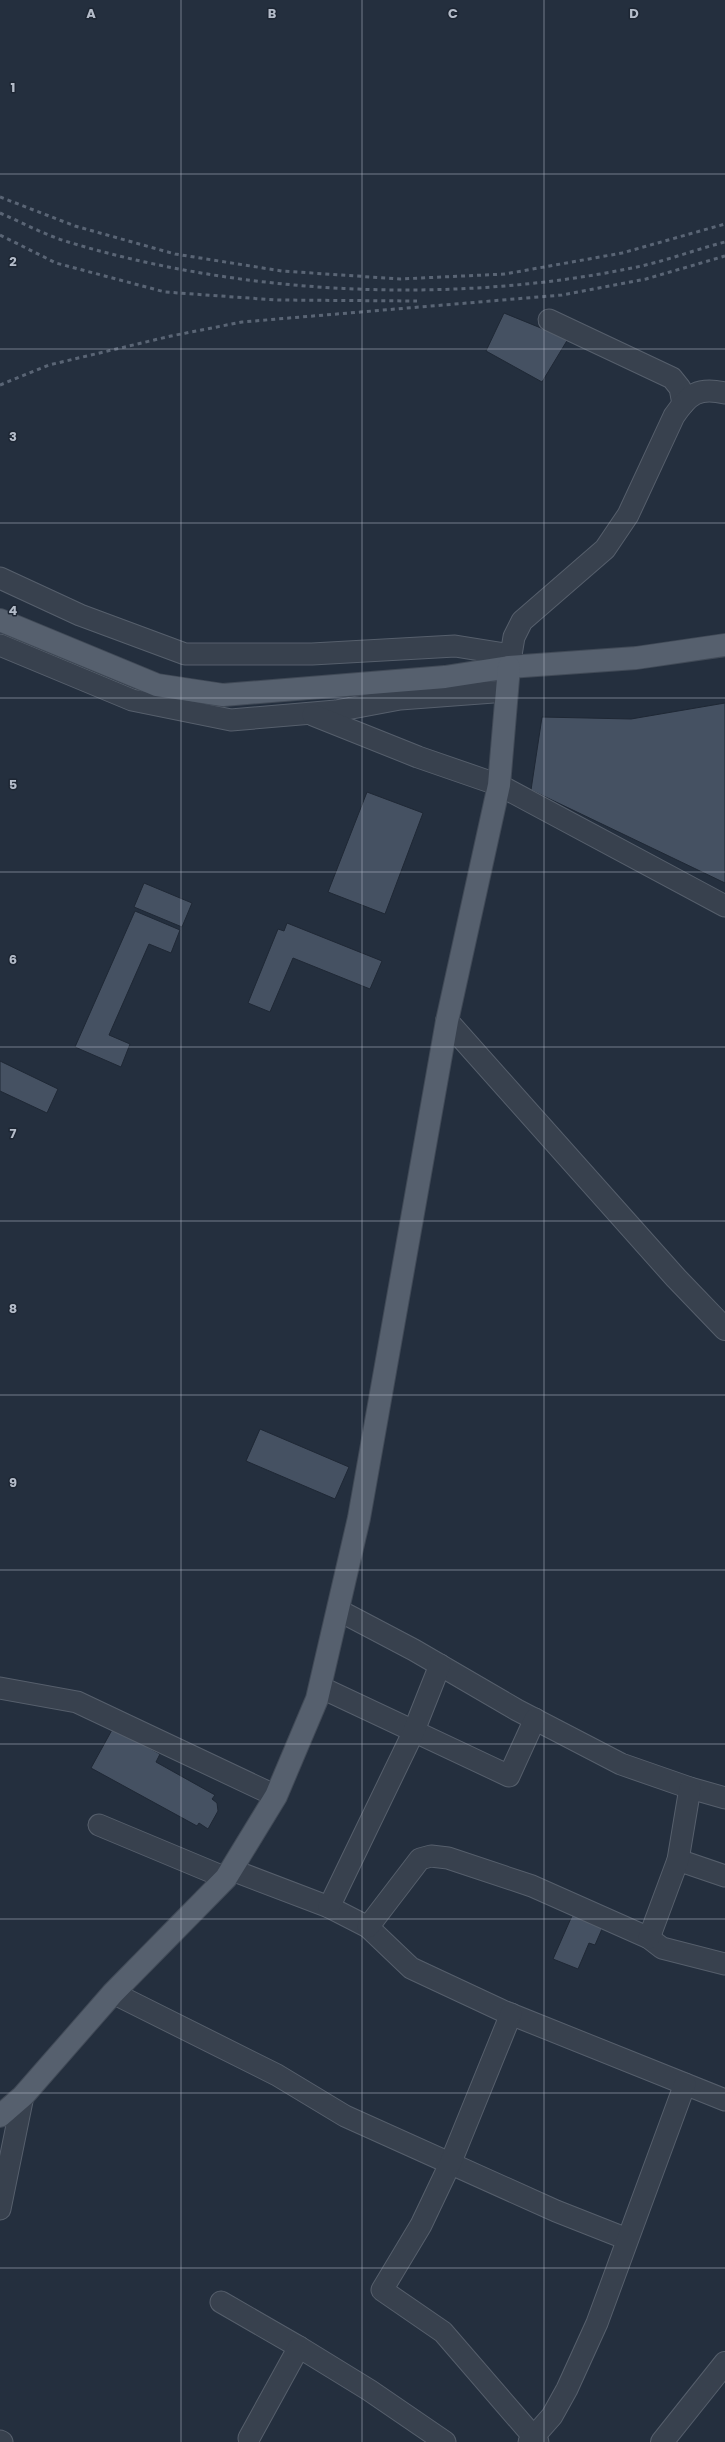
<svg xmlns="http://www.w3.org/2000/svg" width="725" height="2442" viewBox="0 0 725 2442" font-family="Poppins,sans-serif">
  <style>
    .building { fill: #455162; stroke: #1f2835 }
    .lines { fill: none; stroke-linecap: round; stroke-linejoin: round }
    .minor-casing { stroke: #565f6c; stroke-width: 23 }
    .tertiary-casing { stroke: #565f6c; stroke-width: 24 }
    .primary-casing { stroke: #414a57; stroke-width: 24 }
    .minor { stroke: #38414e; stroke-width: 21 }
    .tertiary { stroke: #38414e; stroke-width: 22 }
    .primary { stroke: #56606e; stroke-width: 22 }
    .rail { stroke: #5a6575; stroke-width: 3; stroke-dasharray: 4 4; stroke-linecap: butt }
    .grid { fill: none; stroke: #b4bcc9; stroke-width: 1; stroke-opacity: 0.55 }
    .grid-label { font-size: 13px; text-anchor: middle; font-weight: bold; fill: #b4bcc9; stroke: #1d2633; stroke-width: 3; stroke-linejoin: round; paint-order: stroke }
  </style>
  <rect width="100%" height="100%" fill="#242f3e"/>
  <g class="building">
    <polygon points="504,313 568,339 542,382 486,351"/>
    <polygon points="725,703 725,883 531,790 542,717 631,719"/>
    <polygon points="367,792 423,813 385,914 328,892"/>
    <polygon points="144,883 192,903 182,927 134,907"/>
    <polygon points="135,911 180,930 171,953 149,944 109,1035 130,1044 121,1067 75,1047"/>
    <polygon points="287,923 382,961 370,989 293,958 270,1012 248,1003 278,929 284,931"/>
    <polygon points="0,1061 58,1089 47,1113 0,1091"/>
    <polygon points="260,1429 349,1467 335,1499 246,1461"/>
    <polygon points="113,1728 160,1754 156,1762 215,1795 212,1799 217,1803 218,1811 208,1829 199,1823 197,1826 91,1768"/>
    <polygon points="575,1909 605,1922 595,1945 589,1943 578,1969 553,1959"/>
  </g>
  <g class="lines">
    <g class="minor-casing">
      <g id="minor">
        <polyline points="549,320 672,378 680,388 683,404"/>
        <polyline points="0,578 80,615 185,654 312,654 455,646 511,655"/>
        <polyline points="0,645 132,700 231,720 336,711 400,699 507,691"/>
        <path d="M 509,667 L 514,637 L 522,621 L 605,549 L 628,515 L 674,416 C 689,394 698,387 725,393"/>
        <polyline points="313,715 418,757 499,785 725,906"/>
        <polyline points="338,1610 414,1650 517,1710 621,1764 690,1788 725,1798"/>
        <polyline points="320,1687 509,1776 535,1719"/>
        <polyline points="0,1688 77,1702 276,1796"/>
        <polyline points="99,1825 226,1878"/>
        <polyline points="678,1860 725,1876"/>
        <polyline points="232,1870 329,1907 368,1927 411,1968 503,2011 725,2100"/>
        <polyline points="329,1907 413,1733 440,1665"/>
        <polyline points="368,1927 420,1859 431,1856 448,1858 532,1886 649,1938 662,1948 725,1964"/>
        <polyline points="649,1938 678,1860 690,1788"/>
        <polyline points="113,1993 277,2075 345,2116 556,2211 627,2239"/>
        <polyline points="511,2014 450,2164 421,2225 382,2290 443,2332 538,2442"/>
        <polyline points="0,2209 23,2096"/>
        <polyline points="221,2302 299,2347"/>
        <polyline points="249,2438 299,2347 369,2390 445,2442"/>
        <polyline points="0,2441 2,2442"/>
        <polyline points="529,2442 552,2416 567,2389 597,2323 685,2084"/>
      </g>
    </g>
    <g class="tertiary-casing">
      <g id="tertiary">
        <polyline points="447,1021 676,1278 725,1329"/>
        <polyline points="662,2442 725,2363"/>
      </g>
    </g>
    <g class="primary-casing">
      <g id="primary">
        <polyline points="0,620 157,685 223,695 445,677 509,667 636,658 725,645"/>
        <polyline points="0,2116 23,2096 113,1993 226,1878 276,1796 317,1699 359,1518 447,1021 499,785 509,667"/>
      </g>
    </g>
    <use href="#minor" class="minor"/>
    <use href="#tertiary" class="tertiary"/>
    <use href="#primary" class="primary"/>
    <g class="rail">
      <polyline points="0,197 75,226 175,254 282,271 400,279 505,274 622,253 725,224"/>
      <path d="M 0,213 C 21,222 43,234 65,241 C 241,295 451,305 632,268 C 663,262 694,250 725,242"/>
      <polyline points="0,235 56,263 165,292 276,300 417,301"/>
      <polyline points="0,385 49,365 171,336 242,322 562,295 646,279 725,256"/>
    </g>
  </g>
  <path class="grid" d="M 181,0 L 181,2442M 362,0 L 362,2442M 544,0 L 544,2442M 0,174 L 725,174M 0,349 L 725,349M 0,523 L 725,523M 0,698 L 725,698M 0,872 L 725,872M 0,1047 L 725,1047M 0,1221 L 725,1221M 0,1395 L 725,1395M 0,1570 L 725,1570M 0,1744 L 725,1744M 0,1919 L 725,1919M 0,2093 L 725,2093M 0,2268 L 725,2268"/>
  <g class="grid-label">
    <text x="91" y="18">A</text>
    <text x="272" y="18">B</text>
    <text x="453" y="18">C</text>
    <text x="634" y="18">D</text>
    <text x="13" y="92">1</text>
    <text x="13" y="266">2</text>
    <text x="13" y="441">3</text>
    <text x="13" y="615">4</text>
    <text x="13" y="789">5</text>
    <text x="13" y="964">6</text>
    <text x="13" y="1138">7</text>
    <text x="13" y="1313">8</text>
    <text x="13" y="1487">9</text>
  </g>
</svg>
